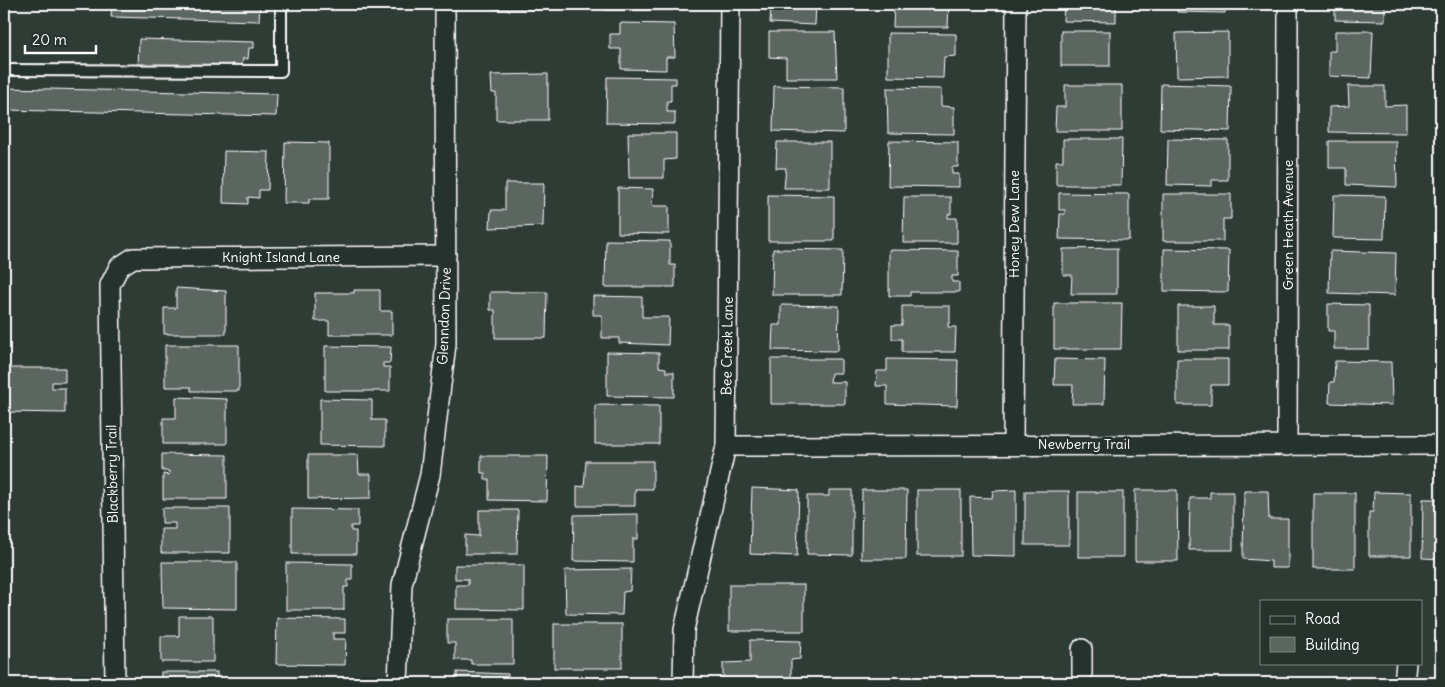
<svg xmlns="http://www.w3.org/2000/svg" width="1445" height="687" viewBox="0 0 1445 687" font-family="Delius,sans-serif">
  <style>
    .building { fill: #5b6661; stroke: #fff }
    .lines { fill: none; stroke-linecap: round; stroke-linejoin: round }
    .service-casing { stroke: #fff; stroke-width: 14 }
    .minor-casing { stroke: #fff; stroke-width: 22 }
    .service { stroke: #26332d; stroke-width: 10 }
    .minor { stroke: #26332d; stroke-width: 19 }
    .labels { text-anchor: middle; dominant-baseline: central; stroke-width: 5; stroke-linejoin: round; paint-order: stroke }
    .street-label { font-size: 14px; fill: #fff; stroke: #26332d }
  </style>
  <rect width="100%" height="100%" fill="#2f3b35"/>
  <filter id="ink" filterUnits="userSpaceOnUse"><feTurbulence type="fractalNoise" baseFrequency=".02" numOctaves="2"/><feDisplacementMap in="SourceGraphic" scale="10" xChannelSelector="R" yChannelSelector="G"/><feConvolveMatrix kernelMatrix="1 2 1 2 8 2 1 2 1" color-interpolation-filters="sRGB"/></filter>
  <g filter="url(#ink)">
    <g class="building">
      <polygon points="112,4 260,4 259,21 111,17"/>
      <rect x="493" y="4" width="64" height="5"/>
      <rect x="606" y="4" width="65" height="6"/>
      <polygon points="771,4 816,4 815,25 770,23"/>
      <polygon points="894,4 949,4 948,27 893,27"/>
      <polygon points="1064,4 1116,4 1116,22 1063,21"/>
      <polygon points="1177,4 1225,4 1225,13 1177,12"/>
      <polygon points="1335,4 1385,4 1385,21 1335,20"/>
      <polygon points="620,23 674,24 675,57 666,57 666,70 621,69 621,49 610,49 610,34 620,34"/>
      <rect x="1061" y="31" width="49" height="35"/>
      <polygon points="1335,31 1373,31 1371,78 1329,76 1329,51 1335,51"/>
      <polygon points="769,32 835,32 837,78 786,78 786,58 769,57"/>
      <polygon points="1228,32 1228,76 1177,77 1176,33"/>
      <polygon points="888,33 956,34 956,56 944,57 943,78 888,77"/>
      <polygon points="139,39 254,42 254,48 249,48 248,59 243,58 242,65 232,64 232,70 138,68"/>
      <polygon points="548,74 548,120 496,120 496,93 492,93 491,75"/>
      <polygon points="607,77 676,78 676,84 671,84 671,101 667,101 667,112 675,112 675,124 606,123"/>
      <polygon points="1161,84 1231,86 1230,131 1160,129"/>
      <polygon points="1065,85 1122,85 1122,131 1055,131 1056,107 1065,107"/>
      <polygon points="774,86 844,87 844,133 773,131"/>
      <polygon points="1348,86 1385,86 1385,106 1406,105 1406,133 1329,132 1329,107 1349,106"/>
      <polygon points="4,88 277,94 276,116 4,110"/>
      <polygon points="887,88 941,89 941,106 954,107 954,134 888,133"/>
      <polygon points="628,133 676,133 676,159 664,160 664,178 629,178"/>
      <polygon points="1063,139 1122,139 1121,185 1056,185 1056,161 1063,161"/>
      <polygon points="1168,139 1228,140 1228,180 1212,180 1212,186 1167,185"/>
      <polygon points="889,141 958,142 958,167 952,167 952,174 959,174 959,187 888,186"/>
      <polygon points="1329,141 1396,141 1397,187 1346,185 1346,168 1329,168"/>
      <polygon points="285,142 329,143 329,199 309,199 309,203 284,203"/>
      <polygon points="777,142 830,142 830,188 784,188 786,168 776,168"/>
      <polygon points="224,151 269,152 268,190 259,190 259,198 248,197 248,204 223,203"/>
      <polygon points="505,183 544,183 543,226 490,228 491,210 505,210"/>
      <polygon points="618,188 653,189 652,206 669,206 669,234 618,233"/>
      <polygon points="1059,193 1129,194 1129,240 1059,239 1060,214 1065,214 1065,210 1059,210"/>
      <polygon points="1163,194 1231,194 1231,219 1223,219 1223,241 1163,241"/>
      <polygon points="768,195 834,196 834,241 768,241"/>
      <polygon points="1334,195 1385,196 1384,239 1333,238"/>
      <polygon points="1440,196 1441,196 1441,241 1439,241"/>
      <polygon points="904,197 951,197 951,214 948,214 948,218 957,218 957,243 903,243"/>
      <polygon points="606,240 670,241 670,265 675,265 675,287 605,287"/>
      <polygon points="1117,248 1117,294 1071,294 1072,275 1063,275 1063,249"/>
      <polygon points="773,249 843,250 842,295 772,295"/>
      <polygon points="1164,249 1229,250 1228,292 1164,291"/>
      <polygon points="889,250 958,251 958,276 952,276 952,282 959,282 959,292 910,292 910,296 889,296"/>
      <polygon points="1330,251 1396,253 1395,295 1329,293"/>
      <polygon points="176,288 226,291 226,334 164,334 164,308 176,308"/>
      <polygon points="354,290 380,290 380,311 392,311 392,335 329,335 329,321 315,321 315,293 354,293"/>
      <polygon points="490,292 547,292 546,338 495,338 495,310 490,310"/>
      <polygon points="593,296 642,297 642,317 669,317 668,345 619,343 619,338 602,338 602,315 593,315"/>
      <polygon points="1054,303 1122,303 1121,349 1054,349"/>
      <polygon points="1328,304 1369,305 1369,349 1334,349 1334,331 1328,331"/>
      <polygon points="781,305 839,306 838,351 772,350 773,325 781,325"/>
      <polygon points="902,306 950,306 950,323 948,323 948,327 956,327 955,352 902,352 902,339 892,339 892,325 902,325"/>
      <polygon points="1178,306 1214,306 1214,325 1229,325 1229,350 1178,350"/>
      <rect x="1438" y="308" width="3" height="42"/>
      <polygon points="165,345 239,345 239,391 191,391 191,387 165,387"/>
      <polygon points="325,346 391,347 390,363 383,363 383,367 390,367 390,391 325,391"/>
      <polygon points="607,352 659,353 659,367 666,368 666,372 674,372 674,397 607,396"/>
      <polygon points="771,359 841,359 841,373 831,373 830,382 845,382 845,404 771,404"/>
      <polygon points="887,359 958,360 957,406 887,404 887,386 876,386 877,371 887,371"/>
      <polygon points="1055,359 1105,360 1104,404 1072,404 1073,385 1054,385"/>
      <polygon points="1177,359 1228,359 1228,385 1211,385 1211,405 1177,405"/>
      <polygon points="1335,361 1391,362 1392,405 1329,403 1330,382 1334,382"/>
      <polygon points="4,368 65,368 65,382 52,382 52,388 65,388 65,413 4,412"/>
      <polygon points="176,397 227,399 227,444 163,444 163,418 176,418"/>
      <polygon points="320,399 372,400 372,420 385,420 385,446 320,445"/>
      <polygon points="595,405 659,406 659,444 595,444"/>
      <polygon points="162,454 227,455 227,499 163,499 163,474 169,475 169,471 162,471"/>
      <polygon points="308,455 358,455 359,474 371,474 371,498 308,499"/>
      <polygon points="481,456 548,456 547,501 489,500 489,479 485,479 485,473 481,473"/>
      <polygon points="586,461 653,461 653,489 635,489 635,506 577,506 577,486 584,487"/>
      <polygon points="752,488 799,490 797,556 750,554"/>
      <polygon points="829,490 852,490 852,555 807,554 807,496 829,496"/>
      <polygon points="862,490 907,490 906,559 861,559"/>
      <rect x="917" y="490" width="44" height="66"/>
      <polygon points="1016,490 1016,556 971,555 970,497 992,498 993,491"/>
      <polygon points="1135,490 1177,490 1178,561 1135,561"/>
      <rect x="1025" y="491" width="44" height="54"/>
      <polygon points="1244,491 1268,491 1269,519 1288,519 1288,568 1271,568 1271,561 1243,559"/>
      <rect x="1078" y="492" width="45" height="65"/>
      <polygon points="1210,492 1233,492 1233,550 1189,550 1190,498 1210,498"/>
      <polygon points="1374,492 1411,493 1411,556 1369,556 1369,512 1373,512"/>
      <rect x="1313" y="493" width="42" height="76"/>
      <polygon points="1423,499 1441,499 1441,559 1422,558"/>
      <polygon points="162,508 230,508 230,553 161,553 161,529 175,529 175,523 162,523"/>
      <polygon points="292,509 358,510 358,526 351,526 351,531 356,531 356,554 292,554"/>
      <polygon points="479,510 518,510 517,554 465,554 465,535 479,536"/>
      <polygon points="638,514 638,539 633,539 633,562 573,561 574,515"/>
      <polygon points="162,562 237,562 237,609 163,608"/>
      <polygon points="286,563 352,564 352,580 348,580 348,587 344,587 344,610 286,610"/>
      <polygon points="455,565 524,565 524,610 456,609 456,585 468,585 468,579 455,579"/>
      <polygon points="631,569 630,591 623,592 622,615 566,614 565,570"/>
      <rect x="729" y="585" width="75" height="46"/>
      <polygon points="179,616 213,616 213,662 161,662 161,636 179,636"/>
      <polygon points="277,618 345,619 345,633 333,633 333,639 346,639 345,665 276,664"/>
      <polygon points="447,619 513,619 513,664 471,664 471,660 455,660 455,643 447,643"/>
      <rect x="554" y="624" width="68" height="44"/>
      <polygon points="750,640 801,641 800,659 791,660 791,683 723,683 723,663 750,662"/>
      <rect x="161" y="672" width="56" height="11"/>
      <polygon points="457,672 508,674 508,683 457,683"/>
      <polygon points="556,677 622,678 622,683 556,683"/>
    </g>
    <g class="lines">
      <g class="service-casing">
        <polyline id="service" points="4,70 281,71 281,4"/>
      </g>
      <g class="minor-casing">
        <g id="minor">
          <polyline points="1013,444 1016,4"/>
          <polyline points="726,446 1441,445"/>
          <polyline points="1287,446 1288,4"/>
          <polyline points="115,683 110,285 119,267 133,258 446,256"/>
          <polyline points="398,683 402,585 430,475 446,344 445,4"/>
          <polyline points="683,683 684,630 726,446 730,4"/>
          <polyline points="1082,683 1082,649"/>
          <polyline points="1404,683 1406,663"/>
        </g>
      </g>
      <use href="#service" class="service"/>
      <use href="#minor" class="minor"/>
    </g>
  </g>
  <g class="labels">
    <g class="street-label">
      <text transform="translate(1014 224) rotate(-90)">Honey Dew Lane</text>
      <text transform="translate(1288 225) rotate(-90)">Green Heath Avenue</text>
      <text x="281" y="257">Knight Island Lane</text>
      <text transform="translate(444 316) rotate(-88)">Glenndon Drive</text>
      <text transform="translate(727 346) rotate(-89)">Bee Creek Lane</text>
      <text x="1084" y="444">Newberry Trail</text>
      <text transform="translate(112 474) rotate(-91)">Blackberry Trail</text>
    </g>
  </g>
  <rect width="1445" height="687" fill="none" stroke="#26332d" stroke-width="20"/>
  <rect x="10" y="10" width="1425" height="667" fill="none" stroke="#fff" stroke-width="2" filter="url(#ink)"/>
  <rect x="1260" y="600" width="162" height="65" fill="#26332d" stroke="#7d8581"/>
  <rect x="1270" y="616" width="25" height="8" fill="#26332d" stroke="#7d8581"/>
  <text x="1305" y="624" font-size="15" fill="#ffffff">Road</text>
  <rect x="1270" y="637" width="25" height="15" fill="#5b6661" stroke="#7d8581"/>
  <text x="1305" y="650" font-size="15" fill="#ffffff">Building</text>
  <path d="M25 45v8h71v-8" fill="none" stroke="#ffffff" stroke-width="2.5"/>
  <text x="32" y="45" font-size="15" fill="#ffffff" stroke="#26332d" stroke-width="4" paint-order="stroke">20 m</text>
</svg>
